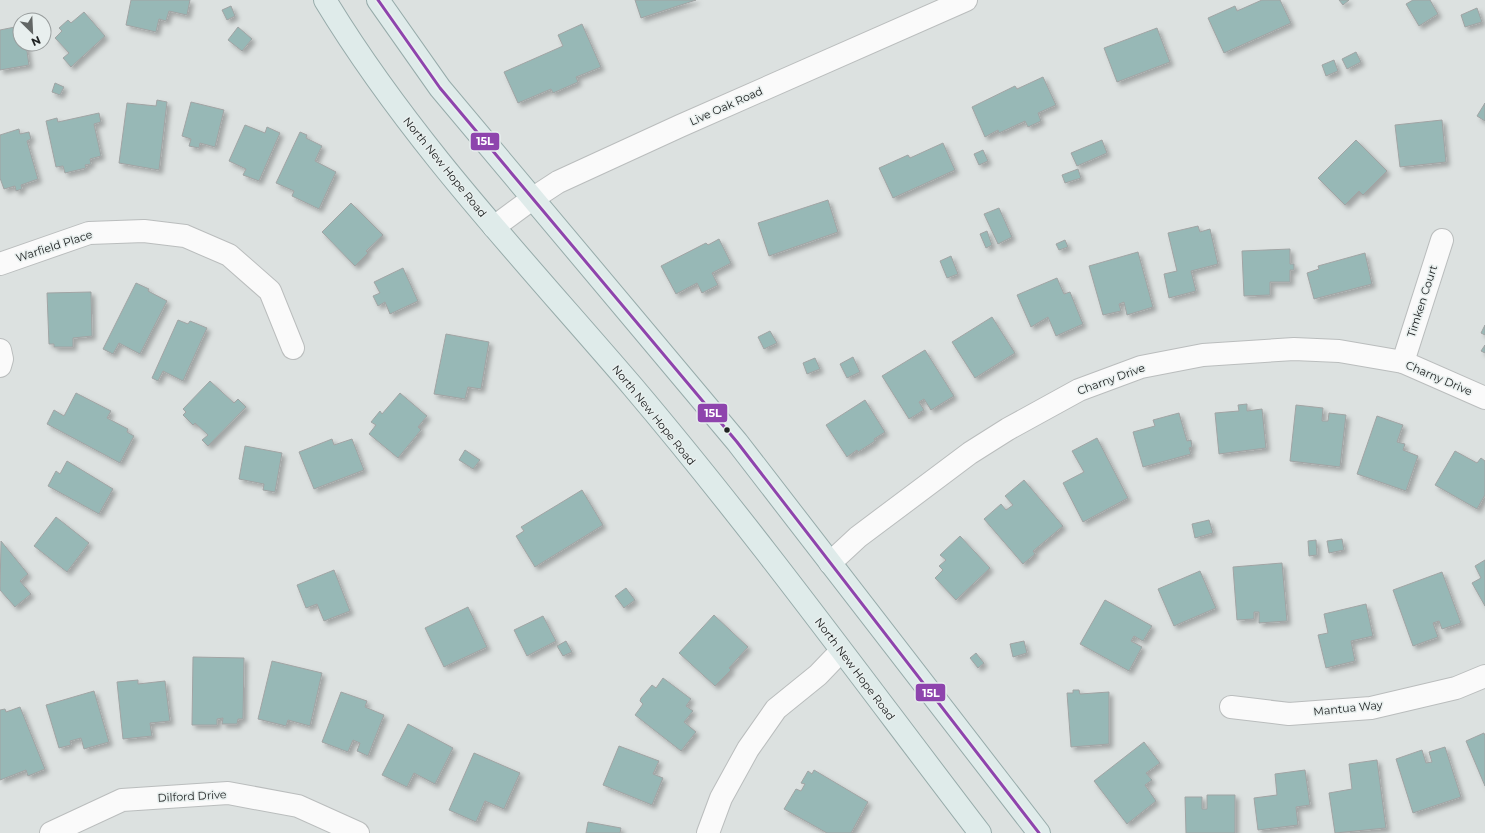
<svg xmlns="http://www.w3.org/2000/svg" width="1485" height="833" viewBox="0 0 1485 833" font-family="Montserrat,sans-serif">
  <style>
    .building { fill: #97b8b6; stroke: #a1a4a4; filter: url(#shadow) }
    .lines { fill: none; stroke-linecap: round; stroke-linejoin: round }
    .minor-casing { stroke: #babdbd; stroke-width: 24 }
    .major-casing { stroke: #97abaa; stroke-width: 24 }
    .minor { stroke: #fafafa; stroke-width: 22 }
    .major { stroke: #dfebea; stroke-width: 22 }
    .bus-1-casing { stroke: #e8efee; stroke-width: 6 }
    .bus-1 { stroke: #8e44ad; stroke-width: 3 }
    .bus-dot { fill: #202323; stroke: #e8efee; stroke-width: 1.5 }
    .labels { text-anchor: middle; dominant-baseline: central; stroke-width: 3; stroke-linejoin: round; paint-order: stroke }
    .street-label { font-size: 11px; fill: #202323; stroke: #e8efee }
    .line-badge { stroke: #e8efee; stroke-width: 1.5 }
    .badge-label { font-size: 11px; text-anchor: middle; font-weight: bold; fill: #fff }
  </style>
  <defs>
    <filter id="shadow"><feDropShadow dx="3.5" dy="3.5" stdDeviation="2" flood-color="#0004"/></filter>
  </defs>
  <rect width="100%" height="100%" fill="#dce1e0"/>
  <g class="building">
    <polygon points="131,0 190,0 187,15 169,11 166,21 159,19 156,32 126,25"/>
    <polygon points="635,0 696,0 641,18"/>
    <polygon points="1262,0 1280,0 1291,23 1224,53 1208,18 1235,6 1237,11"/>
    <polygon points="1339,0 1349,0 1343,5"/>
    <polygon points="1413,0 1430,0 1438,14 1419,26 1406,4"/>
    <polygon points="231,6 235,16 227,20 222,10"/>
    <polygon points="1477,8 1482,22 1465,27 1461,15"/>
    <polygon points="84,12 105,36 71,67 63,58 69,53 55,38 62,31 59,28 68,20 71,23"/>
    <polygon points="582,24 601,67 576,77 578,82 553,93 551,89 518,103 504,72 563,46 558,35"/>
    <polygon points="20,26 20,44 26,44 29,65 0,70 0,30"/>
    <polygon points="238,27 252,39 242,51 228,40"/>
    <polygon points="1157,28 1170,62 1117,82 1104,48"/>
    <polygon points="1356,52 1361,62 1347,69 1342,59"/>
    <polygon points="1334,60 1338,71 1326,76 1322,65"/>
    <polygon points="1043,77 1056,105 1038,113 1041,121 1028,127 1025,121 999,133 998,130 985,137 972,107 1015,86 1017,89"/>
    <polygon points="55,83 64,87 60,95 52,92"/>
    <polygon points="157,100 167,102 159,170 119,163 127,103 156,106"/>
    <polygon points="191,102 224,110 215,147 200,143 199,148 189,146 191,139 182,136"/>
    <polygon points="1485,103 1485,121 1477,116"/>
    <polygon points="99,113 101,122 94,124 101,156 90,159 91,164 85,165 86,168 65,173 63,166 56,167 46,121 57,118 58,122"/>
    <polygon points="1442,120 1446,162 1400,167 1395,125"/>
    <polygon points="245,125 265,133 267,127 280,133 259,181 243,175 246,169 229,161"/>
    <polygon points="19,129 20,134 29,132 31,139 27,141 38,179 21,185 22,189 16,191 15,186 4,189 0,178 0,135"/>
    <polygon points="300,132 307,135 306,138 322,146 315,161 336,172 319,209 292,196 294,191 276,183"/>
    <polygon points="1102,140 1107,153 1077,166 1071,153"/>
    <polygon points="1356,140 1387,171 1363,195 1359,191 1345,205 1318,178"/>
    <polygon points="943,143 955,170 893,198 879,168 908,155 910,158"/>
    <polygon points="983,150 988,161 979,165 974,154"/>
    <polygon points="1078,169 1081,178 1065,183 1062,175"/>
    <polygon points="828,200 838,232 769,256 758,223"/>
    <polygon points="351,203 383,235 366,251 368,253 355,266 322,232"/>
    <polygon points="999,208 1012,237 998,244 984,214"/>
    <polygon points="1198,226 1200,232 1210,229 1218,264 1191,271 1196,291 1169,298 1164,274 1177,271 1168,233"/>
    <polygon points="987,231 992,245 986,248 980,234"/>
    <polygon points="719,239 731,263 712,273 718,285 702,293 697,283 676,294 661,266 706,243 708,245"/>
    <polygon points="1065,240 1068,247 1059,250 1056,244"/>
    <polygon points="1290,249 1290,264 1294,264 1294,270 1290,270 1290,282 1270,282 1270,295 1244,296 1242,251"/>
    <polygon points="1138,252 1153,307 1127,315 1124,302 1119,304 1121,311 1103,315 1089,266"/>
    <polygon points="1365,253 1372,284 1314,299 1307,273 1319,269 1318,266"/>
    <polygon points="951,256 958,274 947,278 940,261"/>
    <polygon points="403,268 418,301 390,314 385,302 378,306 373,296 380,293 374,282"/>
    <polygon points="1057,278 1064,294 1070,292 1083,324 1056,336 1048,317 1031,327 1017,295"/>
    <polygon points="136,283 149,289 148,291 167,301 140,354 119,343 113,354 103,349"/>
    <polygon points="91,292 92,336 73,338 73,347 54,347 54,344 49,344 47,293"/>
    <polygon points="992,317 1015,353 975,378 952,342"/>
    <polygon points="178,320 188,324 190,321 207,328 183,381 163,371 158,381 152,378"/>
    <polygon points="1485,325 1485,335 1481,333"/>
    <polygon points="770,331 777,343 764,349 758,337"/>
    <polygon points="446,334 489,342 481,389 468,387 465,399 434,394"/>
    <polygon points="1485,345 1485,353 1481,351"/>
    <polygon points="925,350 954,396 931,410 924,399 919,402 924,410 909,419 882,376"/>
    <polygon points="853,357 860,372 847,378 840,364"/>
    <polygon points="815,358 820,369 807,374 803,363"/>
    <polygon points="210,381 234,403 238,399 246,407 208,446 202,440 208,435 195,423 193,425 183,415 186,412 183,409"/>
    <polygon points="76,393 111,411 107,418 128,429 127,432 134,436 120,463 47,424 54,410 64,416"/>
    <polygon points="400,393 427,416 418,427 421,430 398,458 369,434 376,425 371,422 380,411 382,414"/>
    <polygon points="865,400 885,432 874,439 875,441 858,452 857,450 847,457 826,425"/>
    <polygon points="1247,404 1247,411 1262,409 1266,448 1219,454 1215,413 1239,411 1238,405"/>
    <polygon points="1296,405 1323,408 1322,421 1328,421 1329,413 1346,415 1340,467 1290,461"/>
    <polygon points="1179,413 1187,441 1191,440 1192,447 1189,448 1191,454 1143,467 1133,432 1155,426 1153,420"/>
    <polygon points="1377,416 1403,425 1397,442 1405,444 1403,450 1418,456 1406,491 1357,474"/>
    <polygon points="1097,438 1128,498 1083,522 1063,483 1084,472 1072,451"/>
    <polygon points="332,439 334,445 352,439 364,470 314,489 299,452"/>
    <polygon points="245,446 282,453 275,492 263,490 264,484 239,479"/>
    <polygon points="465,450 480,460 473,469 459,460"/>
    <polygon points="1455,451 1477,463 1481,458 1485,461 1485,495 1477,509 1435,485"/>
    <polygon points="67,461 113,489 99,514 48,486 56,471 60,474"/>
    <polygon points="1024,480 1063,526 1033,551 1035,554 1023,564 984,519 1001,504 1006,510 1013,505 1005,496"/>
    <polygon points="582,490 603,525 535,567 516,536 524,531 521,527"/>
    <polygon points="56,517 89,543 67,572 34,546"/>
    <polygon points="1209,520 1213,533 1195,538 1192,524"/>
    <polygon points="960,536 990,568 956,600 935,578 943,570 939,566 946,560 940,555"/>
    <polygon points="1342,539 1344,550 1329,553 1327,541"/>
    <polygon points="1316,540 1317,555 1309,556 1308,541"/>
    <polygon points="1,541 28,574 20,581 31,594 15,607 0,590"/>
    <polygon points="1485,560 1485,606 1472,583 1481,578 1475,566"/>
    <polygon points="1282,563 1287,621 1259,623 1259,612 1254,612 1254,619 1237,620 1233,567"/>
    <polygon points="334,570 350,611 324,621 317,604 306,608 297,585"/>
    <polygon points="1200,571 1216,608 1174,626 1158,589"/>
    <polygon points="1442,572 1461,623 1442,629 1439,621 1433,623 1438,637 1413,646 1393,590"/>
    <polygon points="626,588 635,600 624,608 615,596"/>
    <polygon points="1105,600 1152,626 1143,641 1134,636 1131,641 1142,647 1129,671 1080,644"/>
    <polygon points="1366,604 1373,636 1351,641 1355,661 1326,668 1318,635 1328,633 1324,614"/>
    <polygon points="468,607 487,647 444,667 425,628"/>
    <polygon points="714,615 748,647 729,668 731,670 715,686 679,653"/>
    <polygon points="543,616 556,641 527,656 514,630"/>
    <polygon points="566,641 572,652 563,656 557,646"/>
    <polygon points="1024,641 1027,653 1013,657 1010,644"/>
    <polygon points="976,653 984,663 978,668 970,658"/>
    <polygon points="193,657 244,658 243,719 238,719 237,724 222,724 223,718 217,719 217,725 192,725"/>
    <polygon points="272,661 322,673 310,726 288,720 286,726 258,719"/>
    <polygon points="663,678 691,699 686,706 693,711 684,722 696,732 681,751 635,715 643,704 640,701 641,698 652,685 656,688"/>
    <polygon points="138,680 138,684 165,681 170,721 150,723 152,736 123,739 117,682"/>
    <polygon points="1073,690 1079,690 1080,694 1109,692 1109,744 1071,747 1067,693 1073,693"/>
    <polygon points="94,691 109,742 84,749 81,738 70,741 71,745 59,748 46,705"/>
    <polygon points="341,692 367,701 365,707 384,715 368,756 357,751 360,743 353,740 348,752 322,742"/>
    <polygon points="20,707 45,769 28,776 26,770 0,780 0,710 5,709 6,712"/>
    <polygon points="408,724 453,748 435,784 414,773 407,787 382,775"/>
    <polygon points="1484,733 1485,736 1485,786 1466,741"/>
    <polygon points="1144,742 1160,763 1146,773 1152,780 1145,785 1156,801 1127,824 1094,781"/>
    <polygon points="619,746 659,761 653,774 663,778 652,805 603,785"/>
    <polygon points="1445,747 1461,797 1413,813 1396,759 1422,750 1426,763 1432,762 1429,752"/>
    <polygon points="474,753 520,773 504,809 485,801 476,822 449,810"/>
    <polygon points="1377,760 1386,828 1335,833 1329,793 1352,789 1349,764"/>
    <polygon points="814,770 868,802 851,833 827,833 784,809 796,789 801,791 805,784 801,783 808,771 812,774"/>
    <polygon points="1305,770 1310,805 1296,807 1298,825 1258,830 1254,798 1277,795 1275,774"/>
    <polygon points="1207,795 1235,795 1235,833 1186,833 1185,797 1202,797 1202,809 1207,809"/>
    <polygon points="588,822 621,828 620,833 586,833"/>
  </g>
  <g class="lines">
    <g class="minor-casing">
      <g id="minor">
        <polyline points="494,227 532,199 558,182 680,126 966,0"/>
        <polyline points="0,264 89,233 144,231 185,236 229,255 270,291 293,348"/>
        <polyline points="0,350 2,359 0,366"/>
        <polyline points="1403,362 1442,240"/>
        <polyline points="830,563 858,537 970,453 1008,429 1079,390 1141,367 1203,355 1294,349 1339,351 1403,362 1485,398"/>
        <polyline points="1231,707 1289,714 1371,708 1456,688 1485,676"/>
        <polyline points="51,833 122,800 228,793 298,806 358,833"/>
        <polyline points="708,833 721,798 748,749 776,709 818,675 841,651"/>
      </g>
    </g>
    <g class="major-casing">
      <g id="major">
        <path d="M 325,0 C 411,142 526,262 633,387 C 755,531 866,684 980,833"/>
        <polyline points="378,0 440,88 737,442 1039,833"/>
      </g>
    </g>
    <use href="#minor" class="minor"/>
    <use href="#major" class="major"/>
    <g class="bus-1-casing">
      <polyline id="bus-1" points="378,0 440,88 737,442 1039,833"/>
    </g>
    <use href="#bus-1" class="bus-1"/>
  </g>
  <circle class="bus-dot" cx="727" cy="430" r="3.5"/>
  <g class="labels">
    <g class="street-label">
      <text transform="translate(726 106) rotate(-24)">Live Oak Road</text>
      <text transform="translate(445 167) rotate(51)">North New Hope Road</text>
      <text transform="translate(54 246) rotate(-18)">Warfield Place</text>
      <text transform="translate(1422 301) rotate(-72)">Timken Court</text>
      <text transform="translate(1439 378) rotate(23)">Charny Drive</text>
      <text transform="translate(1111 379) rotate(-20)">Charny Drive</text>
      <text transform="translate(654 415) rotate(51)">North New Hope Road</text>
      <text transform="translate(855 669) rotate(53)">North New Hope Road</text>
      <text transform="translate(1348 708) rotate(-6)">Mantua Way</text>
      <text transform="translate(192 796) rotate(-3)">Dilford Drive</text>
    </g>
  </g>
  <g class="line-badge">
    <rect x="470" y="132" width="30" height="19" rx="4" fill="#8e44ad"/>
    <rect x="697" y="403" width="31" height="20" rx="4" fill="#8e44ad"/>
    <rect x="915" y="683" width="31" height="19" rx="4" fill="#8e44ad"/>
  </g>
  <g class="badge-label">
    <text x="485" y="145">15L</text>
    <text x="713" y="417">15L</text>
    <text x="931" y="697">15L</text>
  </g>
  <g transform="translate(32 32) rotate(156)"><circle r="19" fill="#e8efee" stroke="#989d9d"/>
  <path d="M0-3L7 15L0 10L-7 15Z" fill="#626665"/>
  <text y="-6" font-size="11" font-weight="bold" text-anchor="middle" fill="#202323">N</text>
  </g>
</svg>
